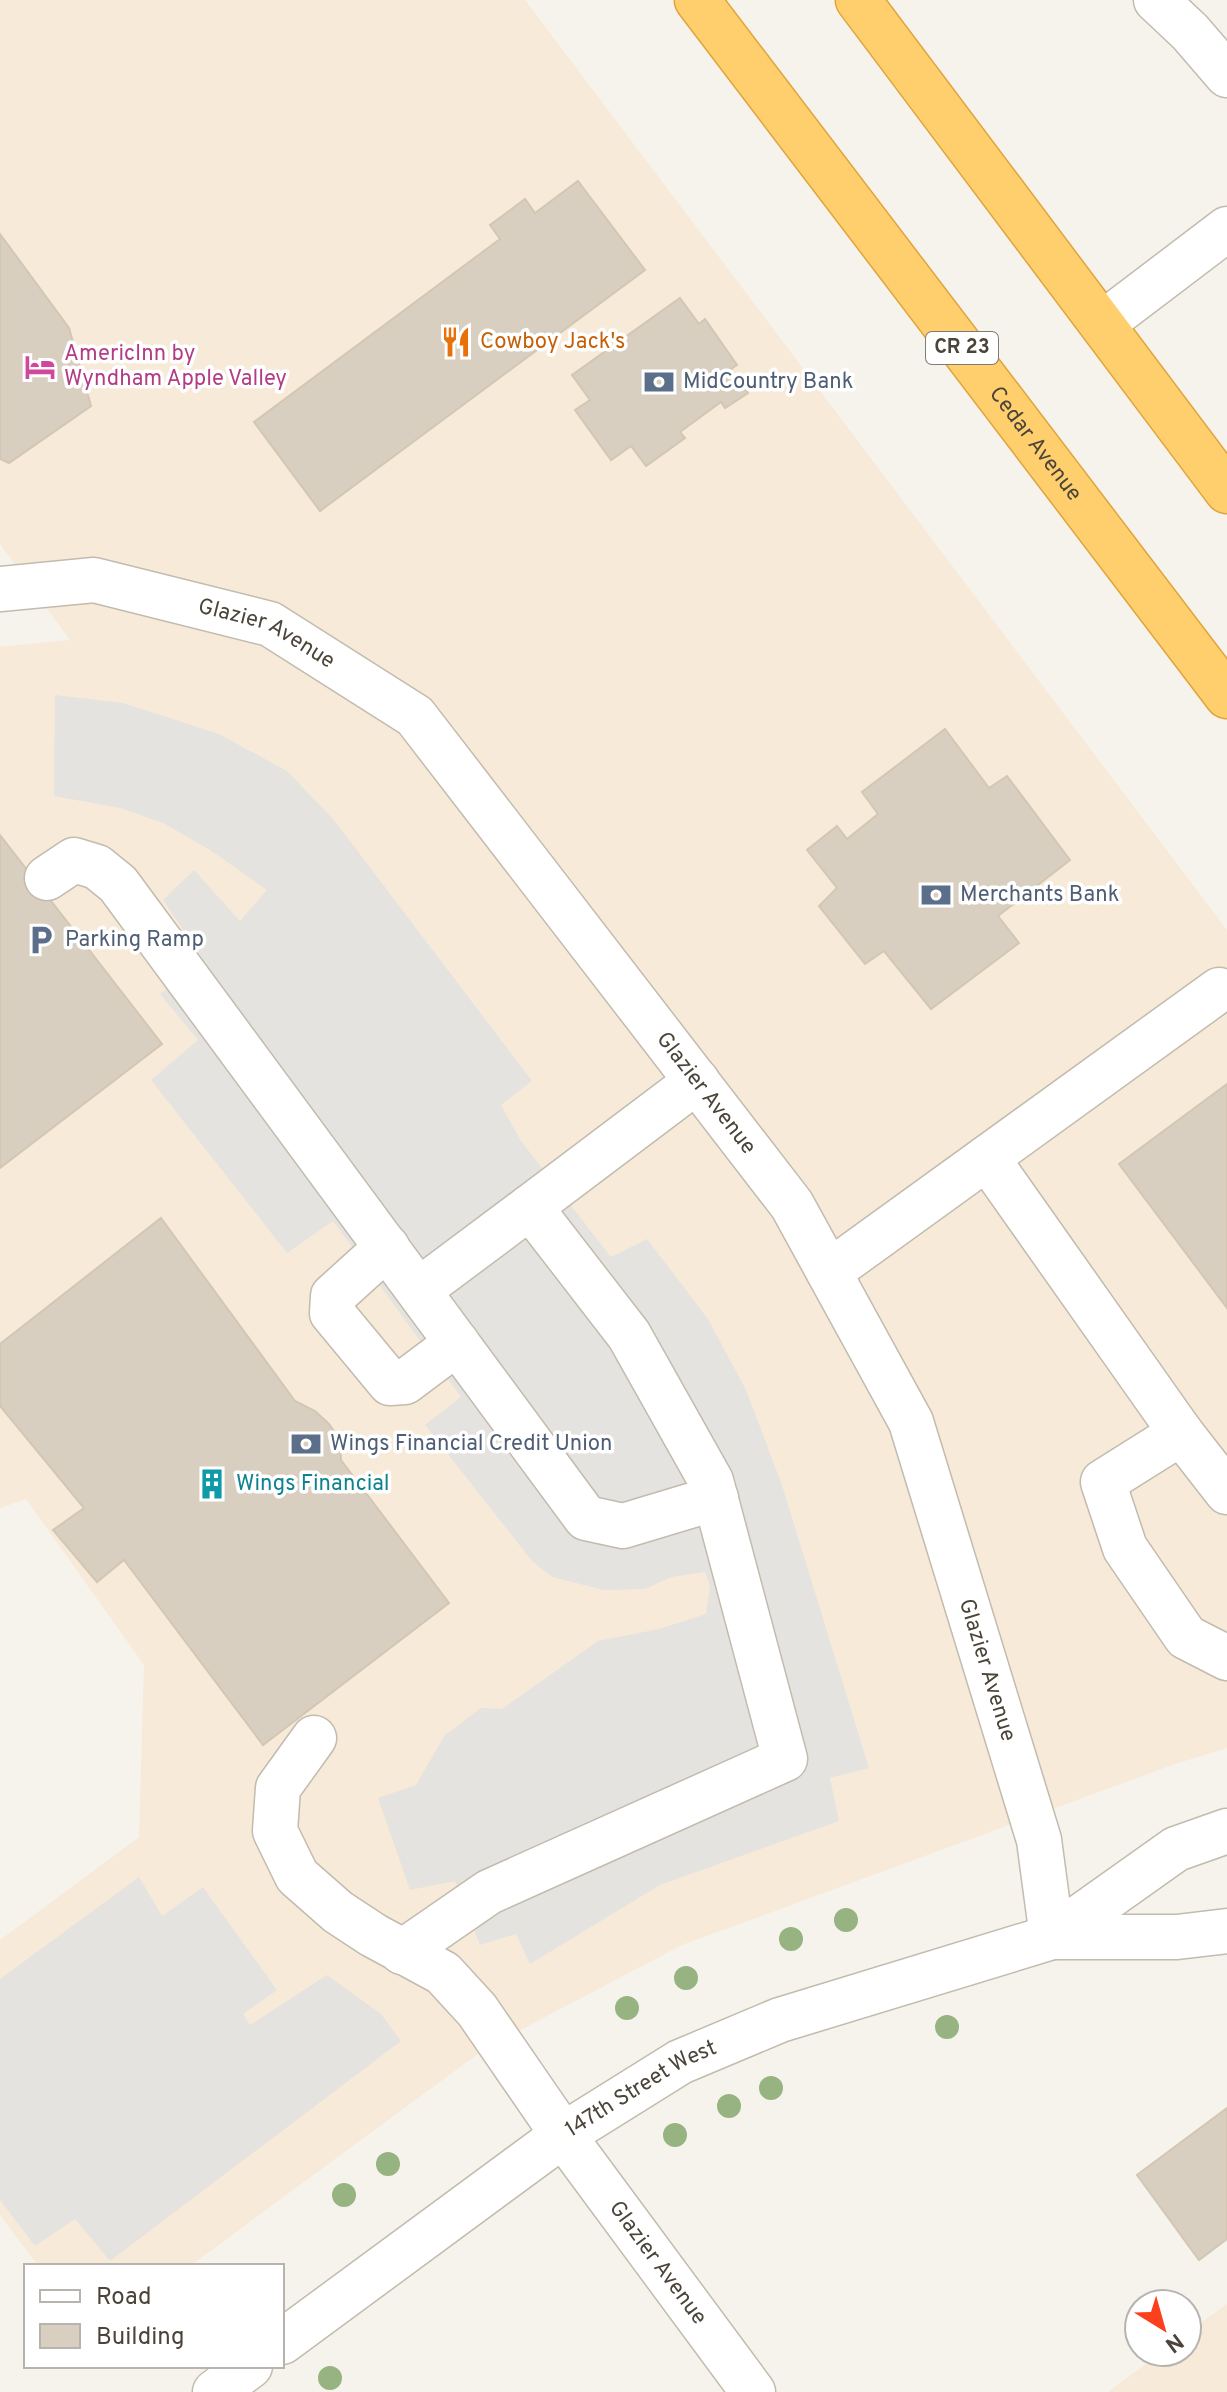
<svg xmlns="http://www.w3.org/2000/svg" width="1227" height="2392" viewBox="0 0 1227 2392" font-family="Overpass,sans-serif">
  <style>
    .commercial { fill: #f7ead8 }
    .parking { fill: #e5e3e0 }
    .building { fill: #d8cfc1; stroke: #d3c7b4; stroke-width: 2 }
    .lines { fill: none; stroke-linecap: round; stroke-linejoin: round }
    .minor-casing { stroke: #c2bbae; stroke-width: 47 }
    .highway-casing { stroke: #e0a43c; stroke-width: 47 }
    .minor { stroke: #fff; stroke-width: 44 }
    .highway { stroke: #ffcf6e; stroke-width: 44 }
    .tree { fill: #97b381 }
    .labels { text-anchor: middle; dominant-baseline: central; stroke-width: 7; stroke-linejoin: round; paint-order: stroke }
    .shield { fill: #fff; stroke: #817c74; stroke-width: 2 }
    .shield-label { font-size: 20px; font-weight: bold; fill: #4b4439 }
    .food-label { font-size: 22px; fill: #c56008; stroke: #fff; text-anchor: start }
    .hotel-label { font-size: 22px; fill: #b23c85; stroke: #fff; text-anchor: start }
    .service-label { font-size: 22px; fill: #4e5e75; stroke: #fff; text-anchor: start }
    .street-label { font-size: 22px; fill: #4b4439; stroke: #fff }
    .culture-label { font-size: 22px; fill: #0d838f; stroke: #fff; text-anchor: start }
  </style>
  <rect width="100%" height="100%" fill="#f6f3ec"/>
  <g class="commercial">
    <polygon points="0,0 525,0 1227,930 1227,1748 1175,1764 682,1945 486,2048 190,2266 38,2266 0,2215 0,1940 139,1837 144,1665 26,1499 0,1508 0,647 70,640 0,544"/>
    <polygon points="1227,2304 1227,2392 1108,2392 1162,2352 1187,2352 1187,2333"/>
  </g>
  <g class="parking">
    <polygon points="55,695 123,703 219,734 287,771 334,820 532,1081 501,1105 521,1141 611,1257 647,1239 708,1319 746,1390 782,1485 869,1768 830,1778 839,1821 660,1885 530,1964 516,1934 480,1945 455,1881 410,1890 378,1798 416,1785 445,1735 481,1708 502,1709 598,1641 659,1629 706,1614 710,1586 705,1572 671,1577 645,1589 604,1590 552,1577 532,1561 425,1425 461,1397 333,1221 287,1253 151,1080 198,1040 160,994 202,958 163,900 194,870 240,921 267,890 210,850 163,823 120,808 54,796"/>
    <polygon points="139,1877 162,1916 203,1887 277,1990 243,2014 250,2025 327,1975 381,2014 401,2041 110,2261 75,2219 35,2246 0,2200 0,1979"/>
  </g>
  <g class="building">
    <polygon points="578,181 645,270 320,511 254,422 500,239 490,225 525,199 535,213"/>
    <polygon points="0,234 69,328 91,406 9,463 0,459"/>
    <polygon points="680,298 699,324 705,319 737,365 731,369 748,393 725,408 721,402 680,432 685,438 646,466 631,446 611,460 575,410 590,400 572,375"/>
    <polygon points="945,729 989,788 1007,776 1070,860 998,916 1019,943 931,1009 884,951 865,964 819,906 837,888 807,850 837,826 847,839 878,814 862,792"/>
    <polygon points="0,835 162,1044 0,1168"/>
    <polygon points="1227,1084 1227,1308 1119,1164"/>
    <polygon points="161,1218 295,1401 315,1411 329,1424 340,1440 341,1460 449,1603 263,1745 124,1560 97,1582 53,1530 84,1508 0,1406 0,1344"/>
    <polygon points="1227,2108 1227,2239 1199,2260 1137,2175"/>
  </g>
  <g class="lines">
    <g class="minor-casing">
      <g id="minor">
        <polyline points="1156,0 1190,32 1227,75"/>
        <polyline points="1102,324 1227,229"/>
        <path id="s1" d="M 0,589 L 94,580 L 270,624 L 415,716 L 792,1205 L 911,1422 L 1039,1840 L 1052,1937"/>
        <polyline points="47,878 74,860 97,867 118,884 586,1518 623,1526 716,1498"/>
        <polyline points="987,1158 1181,1433 1103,1482 1125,1548 1186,1637 1227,1658"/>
        <polyline points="387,1247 333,1296 332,1313 390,1383 405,1382 457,1343"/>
        <polyline points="829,1272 1219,990"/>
        <polyline points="419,1290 530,1207"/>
        <polyline points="1174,1424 1227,1492"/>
        <path id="s2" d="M 314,1738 L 278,1788 L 275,1831 L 297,1876 L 338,1912 L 373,1935 L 443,1973 L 477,2010 L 563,2135 L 753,2392"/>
        <polyline points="1052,1937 1176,1849 1227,1831"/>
        <polyline points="402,1952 489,1892 785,1759 711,1481 629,1335 530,1207 697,1081"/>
        <path id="s3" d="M 282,2342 L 563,2135 L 680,2062 L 780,2020 L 1052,1937 L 1177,1937 L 1227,1931"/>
        <polyline points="215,2392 250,2366"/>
      </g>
    </g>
    <g class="highway-casing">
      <g id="highway">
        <path id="s4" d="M 697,0 L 1227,696"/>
        <polyline points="858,0 1227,491"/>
      </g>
    </g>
    <use href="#minor" class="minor"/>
    <use href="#highway" class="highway"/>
  </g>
  <g class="tree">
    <circle cx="846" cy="1920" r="12"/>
    <circle cx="791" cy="1939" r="12"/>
    <circle cx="686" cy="1978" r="12"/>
    <circle cx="627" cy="2008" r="12"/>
    <circle cx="947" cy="2027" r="12"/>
    <circle cx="771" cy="2088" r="12"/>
    <circle cx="729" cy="2106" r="12"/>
    <circle cx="675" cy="2135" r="12"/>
    <circle cx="388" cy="2164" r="12"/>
    <circle cx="344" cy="2195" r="12"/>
    <circle cx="330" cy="2378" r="12"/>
  </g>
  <defs>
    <g id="restaurant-bare" transform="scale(2.4)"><path d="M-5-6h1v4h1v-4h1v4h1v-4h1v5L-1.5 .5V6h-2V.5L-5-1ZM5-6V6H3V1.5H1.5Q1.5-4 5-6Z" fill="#e8710a" stroke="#fff" stroke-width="2.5" paint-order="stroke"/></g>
    <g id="hotel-bare" transform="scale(2.4)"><path d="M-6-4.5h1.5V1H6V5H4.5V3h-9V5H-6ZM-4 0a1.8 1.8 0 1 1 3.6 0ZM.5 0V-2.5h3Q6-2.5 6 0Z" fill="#d1479c" stroke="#fff" stroke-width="2.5" paint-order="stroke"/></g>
    <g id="bank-bare" transform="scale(2.4)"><path d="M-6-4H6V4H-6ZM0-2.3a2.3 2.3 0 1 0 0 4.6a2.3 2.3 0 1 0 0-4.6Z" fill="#5c6f8a" stroke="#fff" stroke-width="2.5" paint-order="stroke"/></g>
    <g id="parking-bare" transform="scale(2.4)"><path d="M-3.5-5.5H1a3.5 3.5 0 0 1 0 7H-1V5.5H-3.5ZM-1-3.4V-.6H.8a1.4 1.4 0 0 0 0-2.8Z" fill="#5c6f8a" stroke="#fff" stroke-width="2.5" paint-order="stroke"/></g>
    <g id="building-bare" transform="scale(2.4)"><path d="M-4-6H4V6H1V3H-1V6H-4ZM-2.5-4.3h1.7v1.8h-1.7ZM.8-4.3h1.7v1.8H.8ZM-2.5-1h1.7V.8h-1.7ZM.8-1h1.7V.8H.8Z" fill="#0f9aa8" stroke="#fff" stroke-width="2.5" paint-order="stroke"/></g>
  </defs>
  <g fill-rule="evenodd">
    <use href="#restaurant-bare" x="456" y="342"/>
    <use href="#hotel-bare" x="40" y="367"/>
    <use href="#bank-bare" x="659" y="382"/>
    <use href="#bank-bare" x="936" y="895"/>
    <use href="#parking-bare" x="41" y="940"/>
    <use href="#bank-bare" x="306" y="1444"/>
    <use href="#building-bare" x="212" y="1484"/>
  </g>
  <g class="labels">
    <rect class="shield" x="926" y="332" width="72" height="32" rx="6"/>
    <g class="shield-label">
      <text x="962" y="348">CR 23</text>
    </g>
    <g class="food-label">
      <text x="480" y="342">Cowboy Jack's</text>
    </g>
    <g class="hotel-label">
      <text x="64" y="354">AmericInn by<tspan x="64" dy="25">Wyndham Apple Valley</tspan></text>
    </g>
    <g class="service-label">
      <text x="683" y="382">MidCountry Bank</text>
      <text x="960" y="895">Merchants Bank</text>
      <text x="65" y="940">Parking Ramp</text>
      <text x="330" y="1444">Wings Financial Credit Union</text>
    </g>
    <g class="street-label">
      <text stroke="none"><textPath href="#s4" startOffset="558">Cedar Avenue</textPath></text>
      <text stroke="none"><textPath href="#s1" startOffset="276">Glazier Avenue</textPath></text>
      <text stroke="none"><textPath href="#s1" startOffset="924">Glazier Avenue</textPath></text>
      <text stroke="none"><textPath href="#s1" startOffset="1572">Glazier Avenue</textPath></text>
      <text stroke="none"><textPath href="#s3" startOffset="440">147th Street West</textPath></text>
      <text stroke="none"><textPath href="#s2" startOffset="692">Glazier Avenue</textPath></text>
    </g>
    <g class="culture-label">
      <text x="236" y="1484">Wings Financial</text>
    </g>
  </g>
  <rect x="24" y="2264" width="260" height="104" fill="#ffffff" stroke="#b7b4b0" stroke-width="2"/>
  <rect x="40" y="2290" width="40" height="12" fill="#ffffff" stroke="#b7b4b0" stroke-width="2"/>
  <text x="96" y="2304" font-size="24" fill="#4b4439">Road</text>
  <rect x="40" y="2324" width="40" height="24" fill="#d8cfc1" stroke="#b7b4b0" stroke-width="2"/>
  <text x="96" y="2344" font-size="24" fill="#4b4439">Building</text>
  <g transform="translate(1163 2328) rotate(143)"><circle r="38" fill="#ffffff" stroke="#b7b4b0" stroke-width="2"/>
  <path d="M0-6L14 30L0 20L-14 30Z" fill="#fc3f1d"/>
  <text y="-12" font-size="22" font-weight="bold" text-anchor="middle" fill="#4b4439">N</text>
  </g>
</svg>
